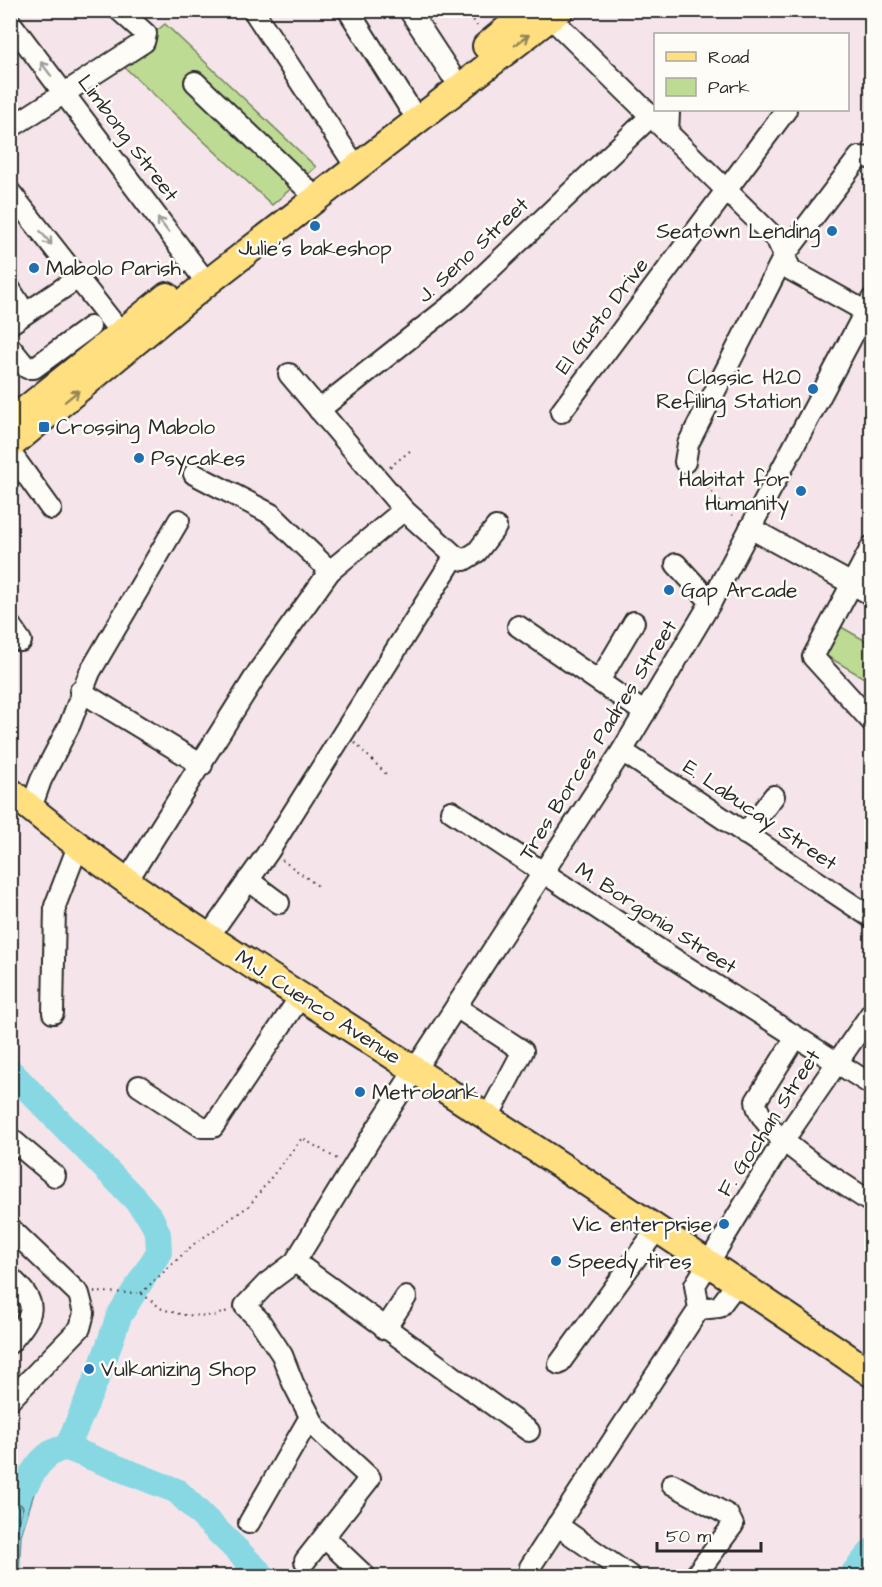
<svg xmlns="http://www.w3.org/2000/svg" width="882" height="1587" viewBox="0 0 882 1587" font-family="'Architects Daughter',sans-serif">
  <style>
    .green { fill: #bddb93; stroke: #74835f; stroke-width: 1.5 }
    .water { fill: #88d8e3; stroke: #639399; stroke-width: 1.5 }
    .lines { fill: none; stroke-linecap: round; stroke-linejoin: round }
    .shore { stroke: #507075; stroke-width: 1.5 }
    .river { stroke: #88d8e3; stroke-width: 26 }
    .minor-casing { stroke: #2b2b2b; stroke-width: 24 }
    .major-casing { stroke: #2b2b2b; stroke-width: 30 }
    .path { stroke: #2b2b2b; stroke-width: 2; stroke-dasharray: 1.5 4.5; stroke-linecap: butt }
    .minor { stroke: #fdfcf7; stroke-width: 20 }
    .major { stroke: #ffdf80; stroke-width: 26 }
    .oneway { stroke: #958556 }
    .oneway2 { stroke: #9e9e9b }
    .poi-dot { fill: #1f6fb2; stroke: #fdfcf7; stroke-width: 2 }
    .labels { text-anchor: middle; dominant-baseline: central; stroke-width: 5; stroke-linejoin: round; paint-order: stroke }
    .street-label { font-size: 21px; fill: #2b2b2b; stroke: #fdfcf7 }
    .poi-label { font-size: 21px; fill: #2b2b2b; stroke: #fdfcf7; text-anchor: start }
  </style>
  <rect width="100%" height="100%" fill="#f5e5ea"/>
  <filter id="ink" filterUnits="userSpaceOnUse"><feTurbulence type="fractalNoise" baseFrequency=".0167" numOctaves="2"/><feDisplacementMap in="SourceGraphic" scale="12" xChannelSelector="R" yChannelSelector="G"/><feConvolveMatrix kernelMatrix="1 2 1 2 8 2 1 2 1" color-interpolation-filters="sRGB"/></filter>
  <g filter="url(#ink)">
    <g class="green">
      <polygon points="165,24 316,167 272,205 119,62"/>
      <polygon points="836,624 871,644 869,681 820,652"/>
    </g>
    <polygon class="water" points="46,1455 21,1535 19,1576 11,1576 11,1512 21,1474"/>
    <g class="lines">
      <polyline class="shore" points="10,1508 20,1504 23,1507 15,1534 14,1576"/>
      <g class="river">
        <polyline points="10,1071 135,1199 151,1218 158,1234 159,1252 119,1316 101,1368 67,1448"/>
        <path d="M 27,1483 C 35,1467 47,1449 67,1448 L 177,1491 L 263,1576"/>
        <polyline points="851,1576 872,1551"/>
      </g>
      <g class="minor-casing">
        <g id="minor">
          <polyline points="253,10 356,167"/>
          <polyline points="348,10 409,107"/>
          <polyline points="409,10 451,74"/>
          <polyline points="543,10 777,240 791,270 872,315"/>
          <polyline points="10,22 207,283"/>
          <polyline points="195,82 306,188"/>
          <polyline points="665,110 669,113 668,133"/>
          <polyline points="10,128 144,42 146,34 119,10"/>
          <polyline points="10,192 129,343"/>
          <polyline points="10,289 25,313"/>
          <polyline points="10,324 78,278"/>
          <polyline points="10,347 27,368 34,368 90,327"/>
          <polyline points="289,374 404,510 455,556 464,560 477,552 496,527"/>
          <polyline points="319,410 458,300 651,116"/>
          <polyline points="561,412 786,110"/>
          <polyline points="10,452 51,509"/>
          <polyline points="685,462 688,444 784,256 859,157 872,158"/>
          <polyline points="194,474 271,514 330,571"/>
          <polyline points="750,528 872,595"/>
          <polyline points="872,546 813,657 872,722"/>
          <polyline points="676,564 711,602"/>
          <polyline points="10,625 21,641"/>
          <polyline points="518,626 645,713"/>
          <polyline points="599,681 634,622"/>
          <polyline points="80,691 202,765"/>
          <polyline points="622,751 872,918"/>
          <polyline points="31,808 41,780 70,724 90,672 179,520"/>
          <polyline points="451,811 660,950 872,1085"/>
          <polyline points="745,834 774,796"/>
          <polyline points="248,880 279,903"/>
          <polyline points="127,881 260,669 330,571 404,510"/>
          <polyline points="209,936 269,851 455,556"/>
          <polyline points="456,1007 523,1051 487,1119"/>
          <polyline points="53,1013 55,906 78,846"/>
          <path d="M 796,1037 L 756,1101 C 758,1134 844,1184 872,1203"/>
          <polyline points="139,1086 202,1127 213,1127 300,997"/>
          <polyline points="10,1138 55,1176"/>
          <polyline points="10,1228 79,1294 84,1313 80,1328 10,1400"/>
          <polyline points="295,1262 529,1431"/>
          <path d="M 10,1277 C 40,1305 35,1313 10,1343"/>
          <polyline points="699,1309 719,1307 738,1282"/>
          <polyline points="385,1329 406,1297"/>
          <polyline points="559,1364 657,1229"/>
          <polyline points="672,1484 728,1515 733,1525 695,1576"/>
          <polyline points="249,1523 310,1417"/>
          <polyline points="557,1525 630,1576"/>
          <polyline points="325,1538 365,1576"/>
          <polyline points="305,1561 370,1478 316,1428 293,1383 282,1355 259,1320 245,1306 267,1283 295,1262 372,1136 622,751 711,602 872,299"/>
          <polyline points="529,1576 530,1567 699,1309 695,1285 783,1141 872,1012"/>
        </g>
      </g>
      <g class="major-casing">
        <g id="major">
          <polyline points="486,46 530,10"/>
          <polyline points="10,422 167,296"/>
          <polyline points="10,446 207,283 560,10"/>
          <path d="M 10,791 C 135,897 278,980 415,1070 C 568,1170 721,1270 872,1374"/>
        </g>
      </g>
      <g class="path">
        <polyline points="467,10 477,26"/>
        <polyline points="390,467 411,450"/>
        <polyline points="696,474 735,519"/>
        <polyline points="355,743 389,777"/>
        <polyline points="282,860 321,888"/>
        <polyline points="94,1292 141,1293 162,1309 183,1315 213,1316 228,1311"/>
        <polyline points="141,1293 194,1244 249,1206 302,1138 337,1159"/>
      </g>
      <use href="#minor" class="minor"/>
      <use href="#major" class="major"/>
    </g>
    <defs><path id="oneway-shaft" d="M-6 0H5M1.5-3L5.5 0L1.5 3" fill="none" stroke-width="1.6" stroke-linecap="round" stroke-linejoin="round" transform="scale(1.5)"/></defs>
    <g class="oneway">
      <use href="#oneway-shaft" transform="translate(522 40) rotate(-37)"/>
      <use href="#oneway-shaft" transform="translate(72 396) rotate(-39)"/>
    </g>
    <g class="oneway2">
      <use href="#oneway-shaft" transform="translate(46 69) rotate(-127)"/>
      <use href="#oneway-shaft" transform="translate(163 225) rotate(-127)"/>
      <use href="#oneway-shaft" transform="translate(46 238) rotate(51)"/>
    </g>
  </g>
  <g class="poi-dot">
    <circle cx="315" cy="226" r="6"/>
    <circle cx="832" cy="231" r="6"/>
    <circle cx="34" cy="268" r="6"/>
    <circle cx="813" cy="389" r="6"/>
    <rect x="38" y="421" width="12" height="12" rx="3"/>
    <circle cx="139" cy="458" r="6"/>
    <circle cx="801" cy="491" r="6"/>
    <circle cx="669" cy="590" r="6"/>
    <circle cx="360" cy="1092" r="6"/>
    <circle cx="724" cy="1224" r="6"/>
    <circle cx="556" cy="1261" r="6"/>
    <circle cx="89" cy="1369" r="6"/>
  </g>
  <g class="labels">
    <g class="street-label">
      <text transform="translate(128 138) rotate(53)">Limbong Street</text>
      <text transform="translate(473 250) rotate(-43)">J. Seno Street</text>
      <text transform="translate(602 316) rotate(-53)">El Gusto Drive</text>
      <text transform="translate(598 740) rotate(-58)">Tres Borces Padres Street</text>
      <text transform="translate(760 815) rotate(34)">E. Labucay Street</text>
      <text transform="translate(656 918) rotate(33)">M. Borgonia Street</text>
      <text transform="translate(318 1007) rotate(33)">M.J. Cuenco Avenue</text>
      <text transform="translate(769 1123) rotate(-57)">F. Gochan Street</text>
    </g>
    <g class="poi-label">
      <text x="820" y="231" text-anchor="end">Seatown Lending</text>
      <text x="315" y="248" text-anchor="middle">Julie's bakeshop</text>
      <text x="46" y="268">Mabolo Parish</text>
      <text x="801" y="377" text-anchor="end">Classic H2O<tspan x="801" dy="24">Refiling Station</tspan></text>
      <text x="56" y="427">Crossing Mabolo</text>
      <text x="151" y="458">Psycakes</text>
      <text x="789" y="479" text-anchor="end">Habitat for<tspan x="789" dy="24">Humanity</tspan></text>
      <text x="681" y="590">Gap Arcade</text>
      <text x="372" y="1092">Metrobank</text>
      <text x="712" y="1224" text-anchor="end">Vic enterprise</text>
      <text x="568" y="1261">Speedy tires</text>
      <text x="101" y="1369">Vulkanizing Shop</text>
    </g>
  </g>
  <rect width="882" height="1587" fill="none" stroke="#fdfcf7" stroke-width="36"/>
  <rect x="18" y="18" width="846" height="1551" fill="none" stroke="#2b2b2b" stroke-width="2" filter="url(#ink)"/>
  <rect x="654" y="33" width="195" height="78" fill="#fdfcf7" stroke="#a9a8a5" stroke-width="1.5"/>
  <rect x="666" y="52" width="30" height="9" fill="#ffdf80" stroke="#a9a8a5" stroke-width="1.5"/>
  <text x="708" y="63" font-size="18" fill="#2b2b2b">Road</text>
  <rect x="666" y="78" width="30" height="18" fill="#bddb93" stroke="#a9a8a5" stroke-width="1.5"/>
  <text x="708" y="93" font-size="18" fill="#2b2b2b">Park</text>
  <path d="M657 1542v9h104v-9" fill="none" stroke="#2b2b2b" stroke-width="3"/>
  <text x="666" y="1542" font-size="18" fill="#2b2b2b" stroke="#fdfcf7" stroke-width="4.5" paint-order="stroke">50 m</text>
</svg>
